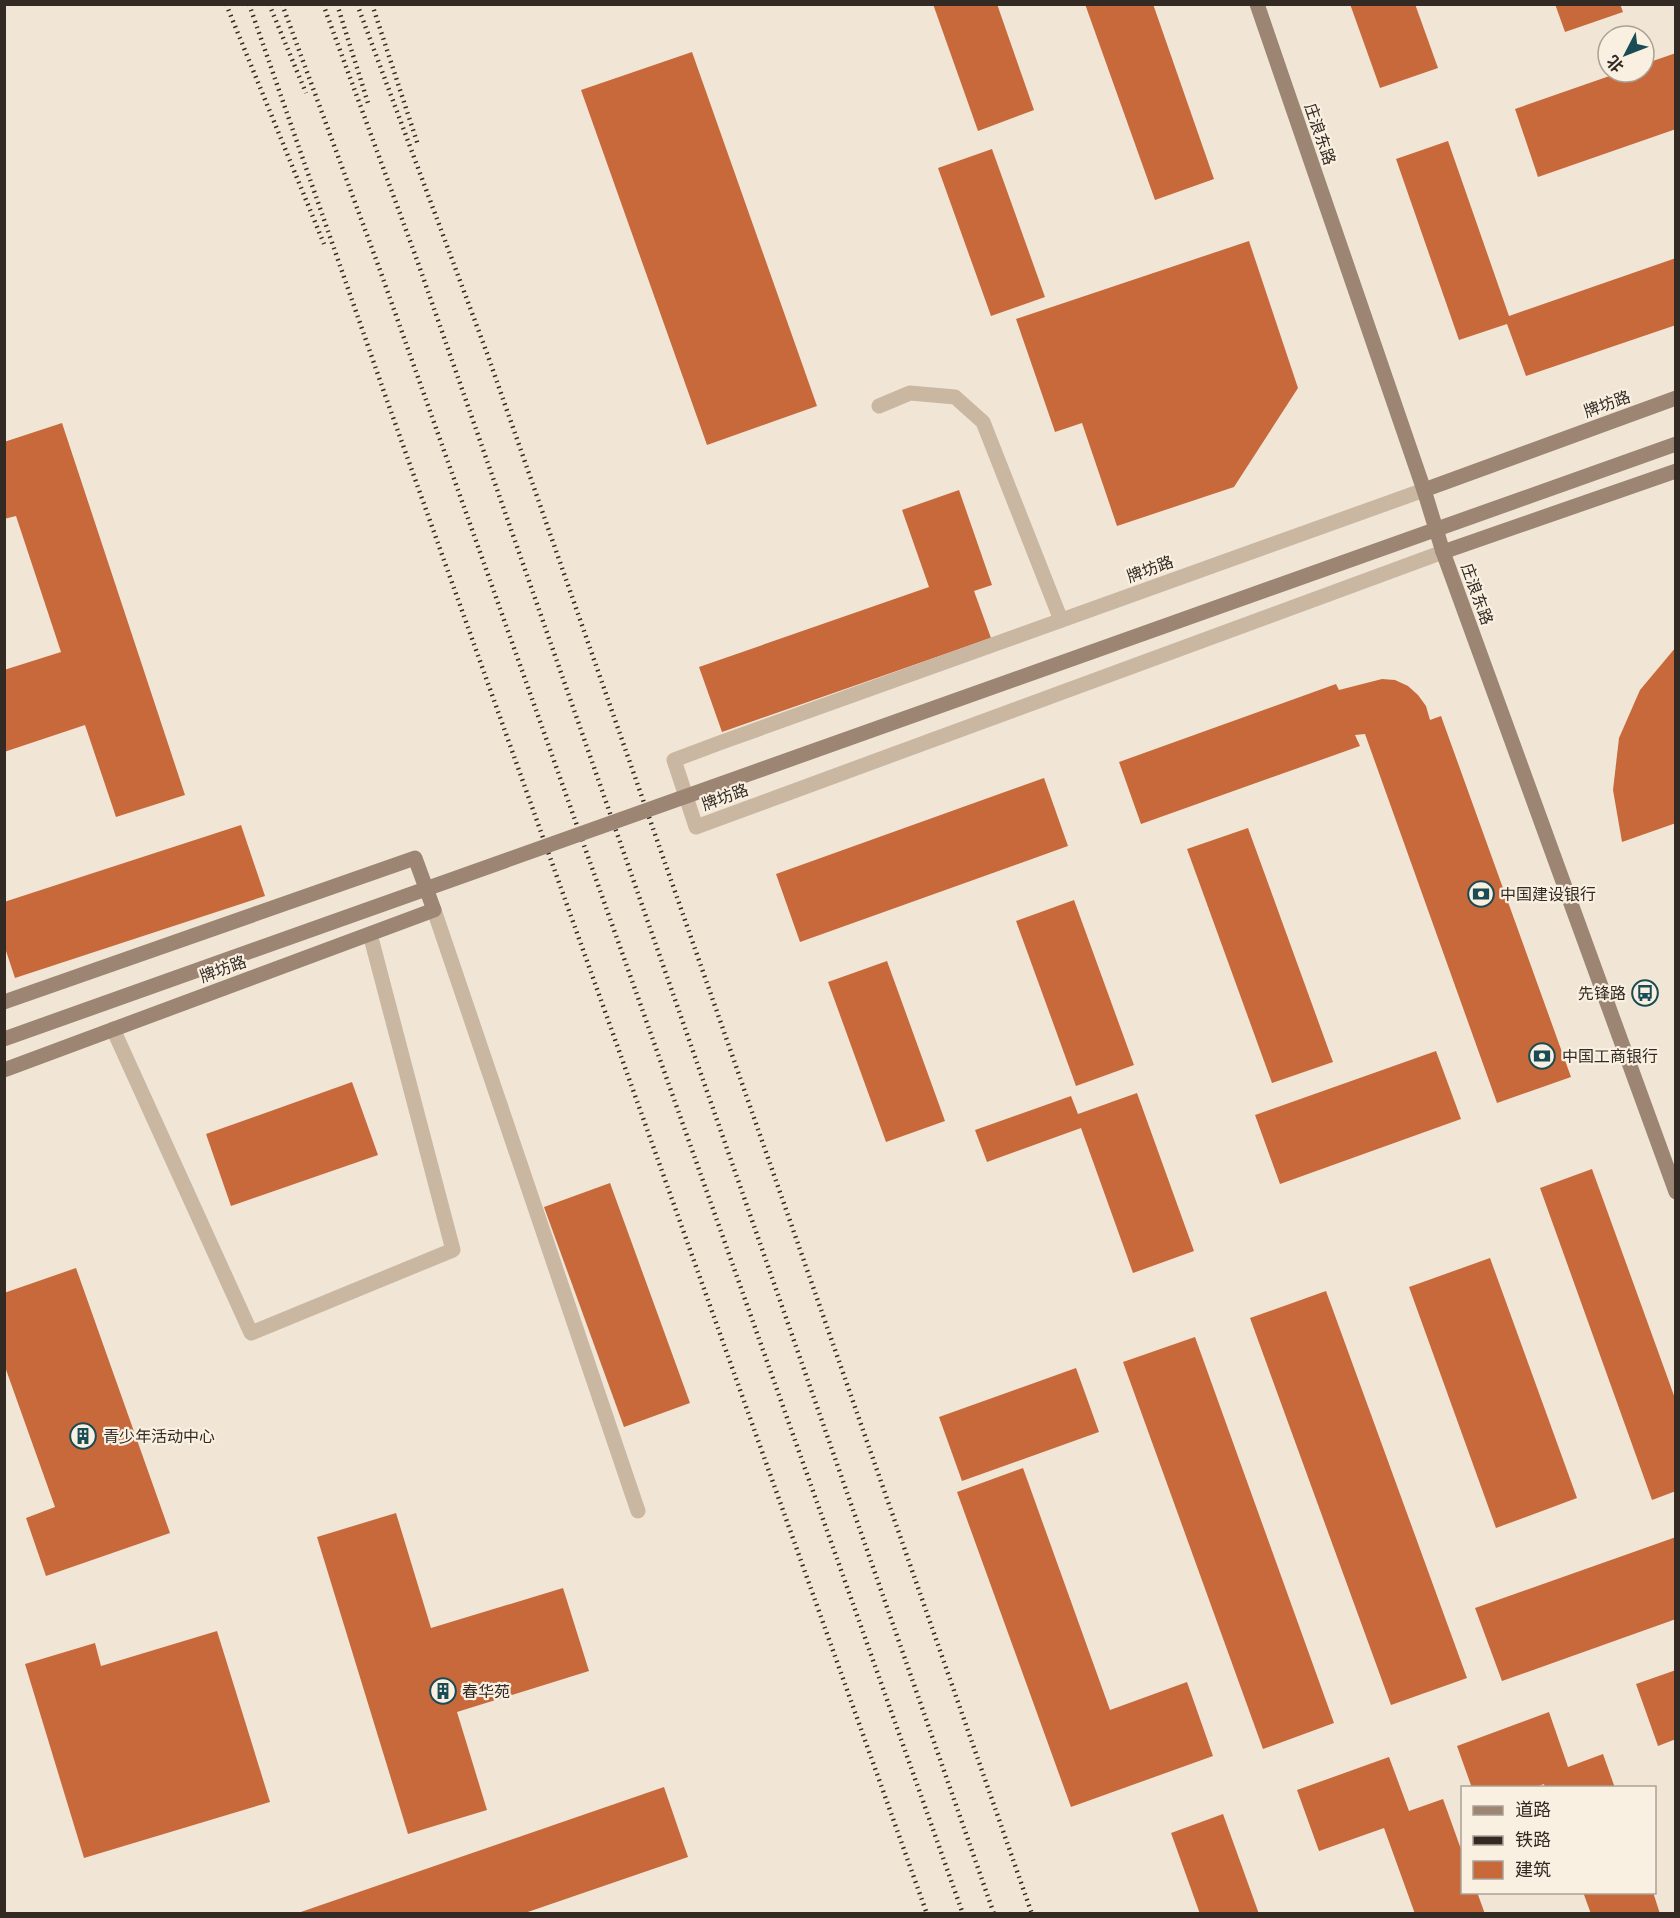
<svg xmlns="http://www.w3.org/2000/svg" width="1680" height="1918" viewBox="0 0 1680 1918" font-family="Poppins,'Noto Sans SC',sans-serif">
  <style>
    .building { fill: #c8693c }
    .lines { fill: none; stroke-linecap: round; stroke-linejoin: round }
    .lane { stroke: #c9b7a2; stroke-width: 15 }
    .street { stroke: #c9b7a2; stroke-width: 15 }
    .secondary { stroke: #9c8573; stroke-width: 15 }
    .rail { stroke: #332a24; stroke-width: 4.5; stroke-dasharray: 1.5 4.5; stroke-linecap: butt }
    .secondary-bridge { stroke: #9c8573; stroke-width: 15 }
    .labels { text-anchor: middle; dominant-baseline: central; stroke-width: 4.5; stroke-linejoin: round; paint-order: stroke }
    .street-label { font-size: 16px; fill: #332a24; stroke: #f9f0e1 }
    .poi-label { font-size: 16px; fill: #332a24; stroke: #f9f0e1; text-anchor: start }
  </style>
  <rect width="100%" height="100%" fill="#f1e6d5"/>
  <g class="building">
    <polygon points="933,4 997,4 1034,110 978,131"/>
    <polygon points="1085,4 1153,4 1214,179 1155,200"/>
    <polygon points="1350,4 1415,4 1438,68 1380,88"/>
    <polygon points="1555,4 1620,4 1623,12 1565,32"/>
    <polygon points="692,52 817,406 707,445 581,90"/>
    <polygon points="1676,53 1676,129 1538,177 1515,109 1621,72 1644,72 1644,64"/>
    <polygon points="1448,141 1509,316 1676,258 1676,325 1526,376 1507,324 1459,340 1396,159"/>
    <polygon points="992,149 1045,297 991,316 938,168"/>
    <polygon points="1249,241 1298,388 1234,487 1117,526 1082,423 1055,432 1016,319"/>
    <polygon points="62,423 185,795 116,817 85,725 4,752 4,670 61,652 16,516 4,519 4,442"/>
    <polygon points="959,490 992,585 974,591 991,638 722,732 699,667 929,587 902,510"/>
    <polygon points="1676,647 1676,823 1622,842 1613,790 1619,738 1640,690"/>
    <polygon points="1382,679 1395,680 1408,686 1418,695 1426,706 1430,720 1441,716 1571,1077 1497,1103 1365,734 1355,735 1360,746 1141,824 1119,762 1336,684 1339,690"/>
    <polygon points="1044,778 1068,846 800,942 776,874"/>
    <polygon points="241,825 265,896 15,978 4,945 4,902"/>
    <polygon points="1248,828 1333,1062 1272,1083 1187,849"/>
    <polygon points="1074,900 1134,1065 1076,1086 1016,921"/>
    <polygon points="887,961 945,1121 886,1142 828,982"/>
    <polygon points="1436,1051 1461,1119 1280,1184 1255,1115"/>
    <polygon points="352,1082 378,1155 231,1206 206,1134"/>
    <polygon points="1137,1093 1194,1251 1133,1273 1081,1128 987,1162 975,1130 1071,1096 1078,1114"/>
    <polygon points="1592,1169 1676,1401 1676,1491 1652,1500 1540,1188"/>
    <polygon points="610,1183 690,1403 624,1427 544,1207"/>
    <polygon points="1490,1258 1577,1498 1496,1528 1409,1287"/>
    <polygon points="76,1268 170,1533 46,1576 26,1518 55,1507 4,1364 4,1293"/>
    <polygon points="1326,1291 1467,1678 1391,1705 1250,1318"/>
    <polygon points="1195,1337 1334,1723 1263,1749 1123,1362"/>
    <polygon points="1076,1368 1099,1432 962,1481 939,1417"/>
    <polygon points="1023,1468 1110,1710 1187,1682 1213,1756 1071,1807 957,1492"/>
    <polygon points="396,1513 431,1628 563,1588 589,1671 457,1712 487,1810 408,1834 317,1537"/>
    <polygon points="1676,1537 1676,1619 1502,1681 1475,1608"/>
    <polygon points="217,1631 270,1802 84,1858 25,1664 95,1643 101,1666"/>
    <polygon points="1676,1670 1676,1739 1658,1746 1636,1684"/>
    <polygon points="1549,1712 1568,1767 1603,1754 1615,1788 1545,1788 1544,1784 1533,1788 1472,1788 1457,1746"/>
    <polygon points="1389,1757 1409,1811 1443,1799 1462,1852 1462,1892 1477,1892 1485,1914 1415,1914 1384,1828 1319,1851 1297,1790"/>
    <polygon points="664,1787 688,1857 522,1914 295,1914"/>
    <polygon points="1223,1814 1259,1914 1200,1914 1171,1833"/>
    <polygon points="1583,1892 1653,1892 1660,1914 1591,1914"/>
  </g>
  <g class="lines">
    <g class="lane">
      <polyline points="879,406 910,393 955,397 983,422 1061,620"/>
      <polyline points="113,1029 251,1333 453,1250 370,934"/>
    </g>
    <g class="street">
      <polyline points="1424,490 722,742 674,760 696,827 1443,552"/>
      <polyline points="434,910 638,1511"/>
    </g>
    <g class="secondary">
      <polyline points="1257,4 1424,490 1443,552 1676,1192"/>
      <polyline points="1424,490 1676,398"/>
      <polyline points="1443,552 1676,471"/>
      <polyline points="4,1002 415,858 434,910 4,1070"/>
    </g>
    <g class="rail">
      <polyline points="226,4 324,244"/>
      <polyline points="249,4 384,392 927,1914"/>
      <polyline points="269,4 306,93"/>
      <polyline points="282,4 381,273 963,1914"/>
      <polyline points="323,4 417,260 994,1914"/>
      <polyline points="337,4 368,103"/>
      <polyline points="357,4 488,356 1032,1914"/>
      <polyline points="372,4 418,145"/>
    </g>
    <polyline class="secondary-bridge" points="4,1039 1676,444"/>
  </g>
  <defs>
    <g id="bank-ring" transform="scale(1.35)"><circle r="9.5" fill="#f9f0e1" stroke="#1a4c55" stroke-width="1.5"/><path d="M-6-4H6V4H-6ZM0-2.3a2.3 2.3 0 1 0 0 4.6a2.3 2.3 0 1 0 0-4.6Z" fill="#1a4c55"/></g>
    <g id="bus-ring" transform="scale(1.35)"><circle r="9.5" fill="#f9f0e1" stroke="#1a4c55" stroke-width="1.5"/><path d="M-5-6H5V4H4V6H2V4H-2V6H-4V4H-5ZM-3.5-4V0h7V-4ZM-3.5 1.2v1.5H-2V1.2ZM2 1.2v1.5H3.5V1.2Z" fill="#1a4c55"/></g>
    <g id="building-ring" transform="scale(1.35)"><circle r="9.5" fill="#f9f0e1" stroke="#1a4c55" stroke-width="1.5"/><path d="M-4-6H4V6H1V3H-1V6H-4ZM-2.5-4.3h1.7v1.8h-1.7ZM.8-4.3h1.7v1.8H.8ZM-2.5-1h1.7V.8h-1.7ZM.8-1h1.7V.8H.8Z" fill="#1a4c55"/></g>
  </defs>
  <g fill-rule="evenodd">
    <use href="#bank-ring" x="1481" y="894"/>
    <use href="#bus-ring" x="1645" y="993"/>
    <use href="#bank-ring" x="1542" y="1056"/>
    <use href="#building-ring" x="83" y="1436"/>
    <use href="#building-ring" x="443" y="1691"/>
  </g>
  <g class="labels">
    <g class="street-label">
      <text transform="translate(1320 134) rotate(71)">庄浪东路</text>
      <text transform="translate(1607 404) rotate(-20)">牌坊路</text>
      <text transform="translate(1150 569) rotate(-20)">牌坊路</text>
      <text transform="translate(1477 594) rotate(70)">庄浪东路</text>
      <text transform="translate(725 797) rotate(-20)">牌坊路</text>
      <text transform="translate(223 969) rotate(-20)">牌坊路</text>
    </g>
    <g class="poi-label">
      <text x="1500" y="894">中国建设银行</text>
      <text x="1626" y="993" text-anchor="end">先锋路</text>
      <text x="1562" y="1056">中国工商银行</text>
      <text x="103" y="1436">青少年活动中心</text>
      <text x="462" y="1691">春华苑</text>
    </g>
  </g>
  <rect width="1680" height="1918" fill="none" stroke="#332a24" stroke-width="12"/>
  <rect x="1461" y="1786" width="195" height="108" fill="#f9f0e1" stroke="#aaa195" stroke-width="1.5"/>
  <rect x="1473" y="1806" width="30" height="9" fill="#9c8573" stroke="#aaa195" stroke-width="1.5"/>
  <text x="1515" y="1816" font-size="18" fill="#332a24">道路</text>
  <rect x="1473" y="1836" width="30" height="9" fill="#332a24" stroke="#aaa195" stroke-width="1.5"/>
  <text x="1515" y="1846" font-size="18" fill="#332a24">铁路</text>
  <rect x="1473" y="1861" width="30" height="18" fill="#c8693c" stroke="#aaa195" stroke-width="1.5"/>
  <text x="1515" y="1876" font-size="18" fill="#332a24">建筑</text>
  <g transform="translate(1626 54) rotate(228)"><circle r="28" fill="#f9f0e1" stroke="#aaa195" stroke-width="1.5"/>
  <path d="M0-4.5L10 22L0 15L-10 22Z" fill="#1a4c55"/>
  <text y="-9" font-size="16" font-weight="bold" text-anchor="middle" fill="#332a24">北</text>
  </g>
</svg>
